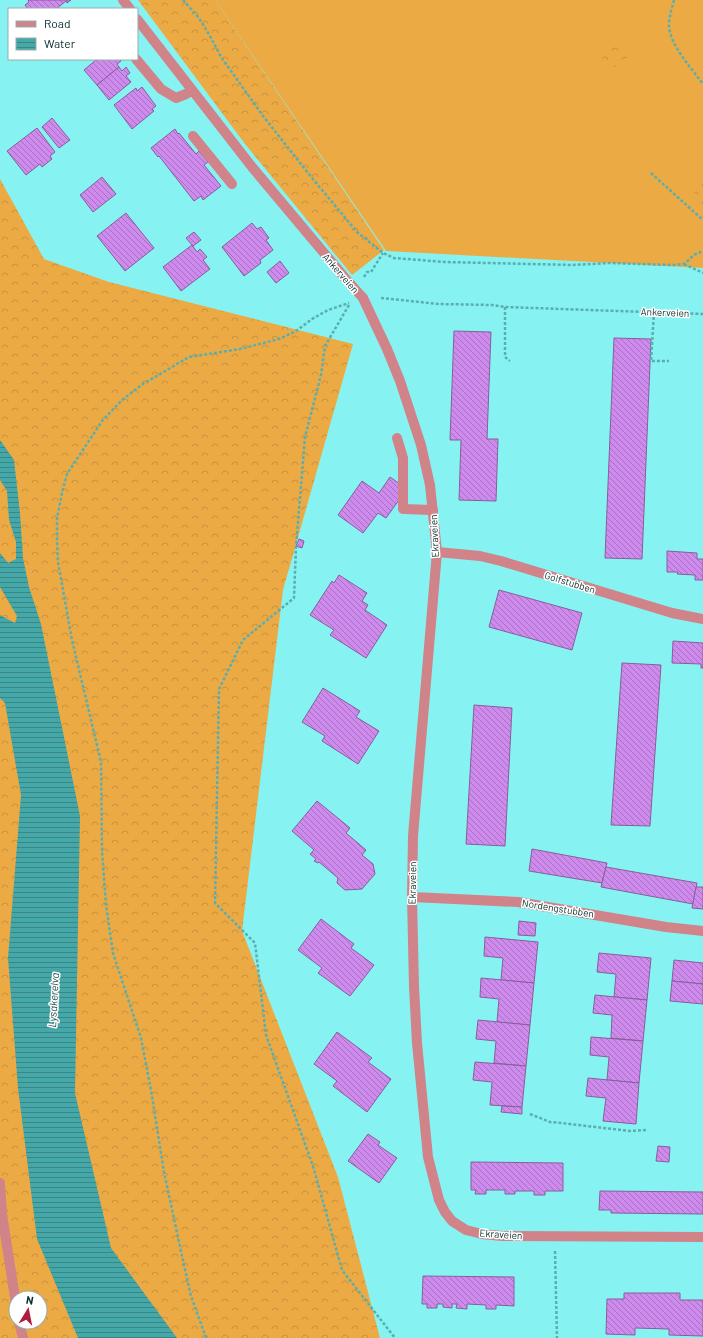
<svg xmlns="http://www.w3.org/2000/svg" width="703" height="1338" viewBox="0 0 703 1338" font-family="Barlow,sans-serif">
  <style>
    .grass { fill: #ecaa45 }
    .forest { fill: url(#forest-crowns); fill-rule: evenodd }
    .water { fill: url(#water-rules) }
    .building { fill: url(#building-back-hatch); stroke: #875e9a }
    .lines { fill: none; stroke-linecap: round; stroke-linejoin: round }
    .path { stroke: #5aafae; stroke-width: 2.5; stroke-dasharray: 3 2; stroke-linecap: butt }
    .lane { stroke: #d08389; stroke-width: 10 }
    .street { stroke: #d08389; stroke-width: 10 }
    .labels { text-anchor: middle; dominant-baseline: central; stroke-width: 3; stroke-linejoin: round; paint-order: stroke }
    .street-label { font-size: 10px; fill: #072c2c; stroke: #fff }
    .water-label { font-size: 11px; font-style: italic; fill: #2c4a4a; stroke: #fff }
  </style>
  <defs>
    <pattern id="forest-crowns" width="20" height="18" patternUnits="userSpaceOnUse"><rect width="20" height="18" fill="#ecaa45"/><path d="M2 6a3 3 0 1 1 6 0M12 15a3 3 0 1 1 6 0" fill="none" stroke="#c9923d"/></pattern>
    <pattern id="water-rules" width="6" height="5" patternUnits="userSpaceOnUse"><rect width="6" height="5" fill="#45a7a7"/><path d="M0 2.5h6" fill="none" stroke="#388888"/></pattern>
    <pattern id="building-back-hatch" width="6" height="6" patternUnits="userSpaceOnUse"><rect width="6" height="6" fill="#ce8bed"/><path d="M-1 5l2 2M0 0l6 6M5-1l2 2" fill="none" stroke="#a572c0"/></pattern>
  </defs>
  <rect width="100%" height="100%" fill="#86f3f2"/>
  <polygon class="grass" points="215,0 703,0 703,268 386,251"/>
  <g class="forest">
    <polygon points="138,0 215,0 384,250 352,275 245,144"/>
    <polygon points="620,41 628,57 616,67 604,65 600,48"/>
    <path d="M 0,179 L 44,259 L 109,282 L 353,344 L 283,590 L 242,931 L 338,1177 L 380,1338 L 0,1338 ZM 16,1298 L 40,1298 L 40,1322 L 16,1322 Z"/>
    <polygon points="700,183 703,184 703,211 692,196"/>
  </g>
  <polygon class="water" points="0,440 14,460 20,513 23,558 29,587 41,624 80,816 75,1093 111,1248 177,1338 78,1338 37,1239 18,1088 8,958 21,795 5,703 0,698 0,615 15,623 17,616 0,587 0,553 8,563 16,559 16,542 9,520 7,491 0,480"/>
  <g class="building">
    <polygon points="28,0 71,0 67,3 66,1 56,9 28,9 25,5 29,2"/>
    <polygon points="97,59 120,59 121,61 117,64 119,67 97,85 84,70"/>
    <polygon points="119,67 122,71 126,67 130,73 126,76 131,82 109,100 97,85"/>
    <polygon points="142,87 156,106 152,109 154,111 132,129 114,105 136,88 137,91"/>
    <polygon points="52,118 70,140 59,148 42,127"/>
    <polygon points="37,128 55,152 50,156 52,159 42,167 40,164 26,175 7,151"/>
    <polygon points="175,129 178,134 179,133 196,154 199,151 208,162 204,165 221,186 203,200 201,196 194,201 159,156 158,157 151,148"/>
    <polygon points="102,177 116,194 93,212 80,195"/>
    <polygon points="126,213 154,248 125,271 97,236"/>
    <polygon points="252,223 257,229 261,227 269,238 266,240 273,250 260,260 261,263 244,276 222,247"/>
    <polygon points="194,232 201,240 193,246 186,238"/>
    <polygon points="192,245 197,252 200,249 207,257 203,260 210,269 181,291 163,267"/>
    <polygon points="280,261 289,273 276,283 267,272"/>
    <polygon points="454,331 491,332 487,439 498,439 496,501 459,500 461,440 450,440"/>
    <polygon points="614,338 651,339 642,559 605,558"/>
    <polygon points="390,477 407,489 386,518 378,513 363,533 338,515 362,481 379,493"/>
    <polygon points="299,539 304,541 302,548 296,546"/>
    <polygon points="667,551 697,553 697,559 703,559 703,580 695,580 695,575 677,574 678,572 667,572"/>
    <polygon points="339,575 367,593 362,601 368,605 365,610 387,625 366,658 330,635 334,630 310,615 332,581 334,583"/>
    <polygon points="499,590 582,613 572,650 489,627"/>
    <polygon points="673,641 703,643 703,668 701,668 701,664 672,663"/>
    <polygon points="622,663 661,665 650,826 611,825"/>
    <polygon points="323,688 360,711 356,717 379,731 358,764 322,741 325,736 302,722"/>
    <polygon points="474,705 512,708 505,846 466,844"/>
    <polygon points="317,801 350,828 346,833 366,850 362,855 373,864 375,874 362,889 345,890 337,883 338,878 319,862 318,863 314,861 316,859 310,854 314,850 292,831"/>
    <polygon points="532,849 607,863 602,883 529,871"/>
    <polygon points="606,867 697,883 693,904 601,887"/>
    <polygon points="696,887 703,887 703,909 692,908"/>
    <polygon points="321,919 354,944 351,948 374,965 350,996 318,973 322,968 298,950"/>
    <polygon points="519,921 536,923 535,936 518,935"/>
    <polygon points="485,937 538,942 534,983 501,980 503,958 484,956"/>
    <polygon points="599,953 651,958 647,1000 614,997 616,974 597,972"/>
    <polygon points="674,960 703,963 703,984 672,981"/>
    <polygon points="481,978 534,983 530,1025 497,1022 499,999 480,997"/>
    <polygon points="672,981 703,984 703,1004 670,1001"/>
    <polygon points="595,995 647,1000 643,1041 611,1038 612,1015 593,1013"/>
    <polygon points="478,1020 530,1025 526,1066 494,1063 496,1041 476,1039"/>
    <polygon points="337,1032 372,1058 368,1062 391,1079 367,1112 333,1086 337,1081 314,1064"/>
    <polygon points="591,1037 643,1041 639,1083 607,1080 609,1057 590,1055"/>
    <polygon points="475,1062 526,1066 522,1107 490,1105 492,1082 473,1080"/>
    <polygon points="588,1078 639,1083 636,1124 603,1121 606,1098 586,1096"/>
    <polygon points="502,1106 522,1107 522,1114 501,1112"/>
    <polygon points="368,1134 380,1142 378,1145 397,1158 379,1183 348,1161"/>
    <polygon points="658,1146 670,1147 669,1162 656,1161"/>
    <polygon points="471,1162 563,1163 563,1191 545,1191 545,1195 534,1195 534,1191 515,1191 515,1194 505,1194 505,1190 486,1190 486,1194 475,1194 476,1190 471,1190"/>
    <polygon points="600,1191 703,1192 703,1214 611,1213 611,1210 599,1210"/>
    <polygon points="423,1276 514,1277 514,1306 496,1305 496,1309 486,1309 486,1305 467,1304 467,1309 456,1308 457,1304 452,1304 452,1308 443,1307 443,1304 437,1304 437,1308 427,1308 427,1304 422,1304"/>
    <polygon points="624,1293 680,1293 680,1300 703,1300 703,1336 669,1335 669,1329 635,1328 635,1335 606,1334 607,1299 624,1299"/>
  </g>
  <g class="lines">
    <g class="path">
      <polyline points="183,0 199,18 210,36 221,57 263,116 312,178 357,232 383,253 394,258 445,262 573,265 609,263 672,265 684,264 694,255 703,251"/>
      <path d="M 674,0 C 672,8 669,16 669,25 C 669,44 692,69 703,84"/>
      <polyline points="651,173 703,220"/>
      <polyline points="684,264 703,273"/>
      <polyline points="364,277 367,272 371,272 383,253"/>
      <polyline points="381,298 439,304 492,305 505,307 703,314"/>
      <polyline points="349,305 325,346 321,375 305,437 296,547 294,598 243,640 219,689 215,903 255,943 266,1035 313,1166 342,1270 395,1338"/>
      <polyline points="505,307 505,357 510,361"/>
      <polyline points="654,312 651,361 669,361"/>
      <polyline points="530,1114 550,1122 561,1123 630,1131 647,1130"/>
      <polyline points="555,1251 557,1338"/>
      <polyline points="206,1338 191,1296 182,1256 164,1172 151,1090 141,1038 113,953 106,905 102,851 101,762 72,640 58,562 57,541 57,518 62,493 67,474 102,421 122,400 143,384 189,357 240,349 279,339 296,331 312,319 328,310 349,303"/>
    </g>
    <g class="lane">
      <polyline points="123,0 130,9"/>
      <polyline points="137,19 252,167 345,278 363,298"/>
      <polyline points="136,59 161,89 176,98 186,94 192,90"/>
      <polyline points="193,136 232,184"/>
      <polyline points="397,438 403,458 403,509 433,510"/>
    </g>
    <g class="street">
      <polyline points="363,298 387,349 400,381 421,445 430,485 437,552 413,836 412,897 414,987 417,1043 428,1157 439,1200 445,1212 452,1221 466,1230 482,1234 502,1236 703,1237"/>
      <polyline points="437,552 480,556 501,561 672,613 703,619"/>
      <polyline points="412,897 518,902 666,927 703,931"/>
      <polyline points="0,1183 2,1214 16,1304"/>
      <polyline points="19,1322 23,1338"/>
    </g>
  </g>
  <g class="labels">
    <g class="street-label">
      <text transform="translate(341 273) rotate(49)">Ankerveien</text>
      <text transform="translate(665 312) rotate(2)">Ankerveien</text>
      <text transform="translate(434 536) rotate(-93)">Ekraveien</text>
      <text transform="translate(570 582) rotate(17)">Golfstubben</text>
      <text transform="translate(412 883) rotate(-89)">Ekraveien</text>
      <text transform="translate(558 908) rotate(9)">Nordengstubben</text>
      <text transform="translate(501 1234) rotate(4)">Ekraveien</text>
    </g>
    <g class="water-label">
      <text transform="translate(53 1000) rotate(-87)">Lysakerelva</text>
    </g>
  </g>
  <rect x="8" y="8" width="130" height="52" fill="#ffffff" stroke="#9cabab"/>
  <rect x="16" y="21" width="20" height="6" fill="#d08389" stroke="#9cabab"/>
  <text x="44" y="28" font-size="12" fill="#072c2c">Road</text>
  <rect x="16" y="38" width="20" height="12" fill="url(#water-rules)" stroke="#9cabab"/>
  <text x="44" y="48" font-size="12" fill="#072c2c">Water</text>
  <g transform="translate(28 1310) rotate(10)"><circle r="19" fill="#ffffff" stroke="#9cabab"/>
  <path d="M0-3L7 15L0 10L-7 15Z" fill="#af1c40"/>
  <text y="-6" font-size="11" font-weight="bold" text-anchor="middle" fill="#072c2c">N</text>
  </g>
</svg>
